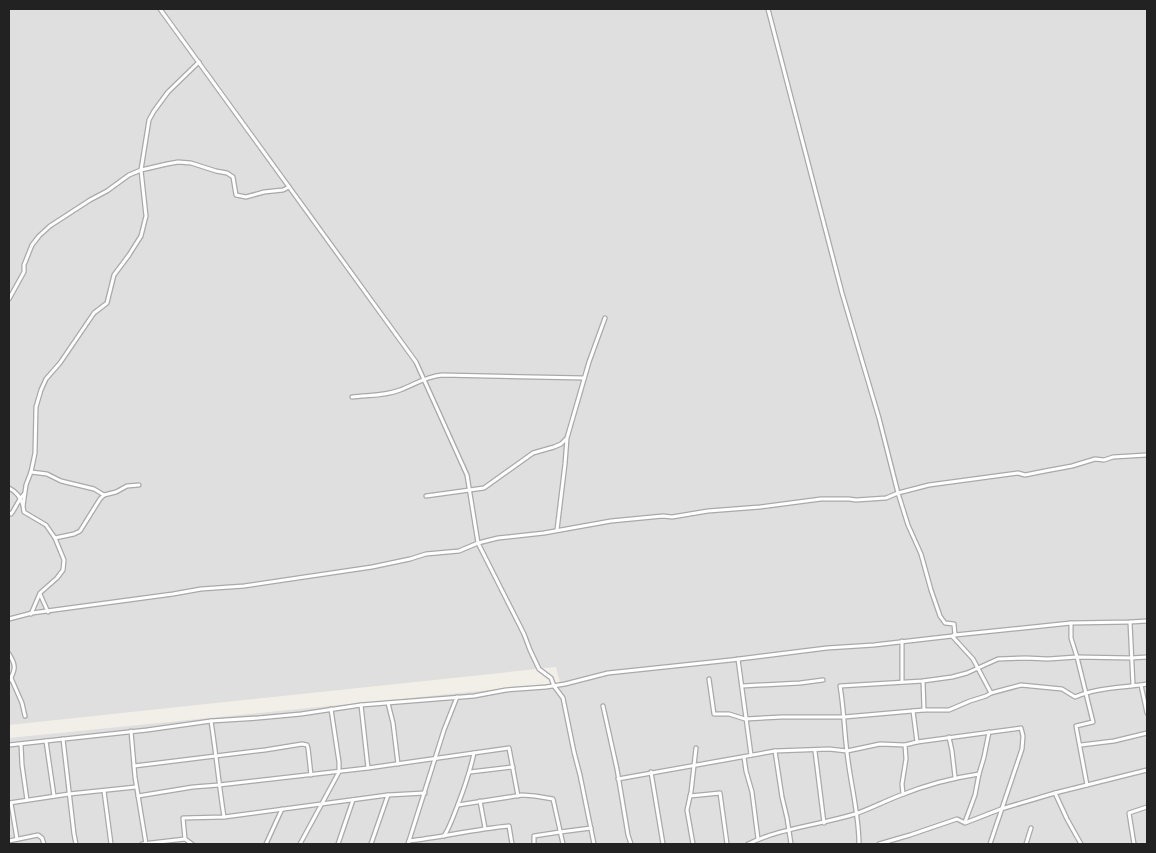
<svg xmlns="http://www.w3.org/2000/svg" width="1156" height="853" viewBox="0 0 1156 853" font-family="'Alegreya Sans',sans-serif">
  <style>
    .residential { fill: #e0dfdf }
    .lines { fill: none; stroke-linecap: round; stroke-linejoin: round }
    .minor-casing { stroke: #a9a9a9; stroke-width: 5.5 }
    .minor { stroke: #fff; stroke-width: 3 }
  </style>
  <rect width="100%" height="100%" fill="#f2efe9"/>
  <polygon class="residential" points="9,9 1147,9 1147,844 9,844 9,738 560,683 556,667 9,725"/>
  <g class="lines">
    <g class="minor-casing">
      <g id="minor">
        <polyline points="160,9 416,362 467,475 478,543 524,634 530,650 539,669 551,678 554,686 563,698 574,752 580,775 594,844"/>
        <polyline points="768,9 842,293 879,418 898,493 908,525 921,554 931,590 940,616 945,623 954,624 955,635"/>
        <polyline points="9,299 24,272 24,265 32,245 39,236 50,226 90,200 107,191 129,175 141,170 167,164 178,162 191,163 216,171 227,173 233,177 236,195 246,197 264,192 283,190 289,187"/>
        <path d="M 352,397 C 367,395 386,396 400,390 C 416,384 424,377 442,375 L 584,378"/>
        <polyline points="31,472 47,474 61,481 94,489 104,495"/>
        <polyline points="139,485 127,486 116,492 104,495 100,499 80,531 74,534 55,538 46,525 24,512 23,506 26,485 31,472 35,453 36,407 41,390 46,379 60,363 94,313 107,303 114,275 129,255 141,236 146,216 141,170 149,120 154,111 168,92 199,62"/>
        <path d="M 9,488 C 17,492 20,497 23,505"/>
        <polyline points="426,496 484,488 533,453 554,447 561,444 566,439"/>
        <path d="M 9,513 L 11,514 C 16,508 18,500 24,494"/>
        <polyline points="557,530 565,464 567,438 589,362 605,318"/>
        <polyline points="40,594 48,612"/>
        <polyline points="31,614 40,593 57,578 63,570 64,560 55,538"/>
        <polyline points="9,619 32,613 173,594 201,589 244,586 372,567 410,559 426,554 459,551 478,543 498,538 544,533 611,521 663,516 672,517 708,511 760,507 821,499 849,499 856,500 886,498 898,493 929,485 1018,473 1025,475 1045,471 1072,466 1095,459 1104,460 1113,457 1147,455"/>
        <polyline points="1130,622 1133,685"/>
        <polyline points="1071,623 1071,638 1077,657 1093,722 1076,726 1087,785"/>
        <polyline points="952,636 973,659 991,693"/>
        <path d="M 9,654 C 16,665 16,669 9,681"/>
        <polyline points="738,659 751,755"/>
        <polyline points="11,678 22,703 25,716"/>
        <path d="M 709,679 L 714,714 L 729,714 L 745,719 L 782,717 L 844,717 L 924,710 L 949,710 L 970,701 L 986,696 L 991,693 L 1021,685 L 1062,689 L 1075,697 C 1098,687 1123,688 1147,684"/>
        <polyline points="902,681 902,641"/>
        <polyline points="923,681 924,710"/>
        <polyline points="1141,685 1147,713"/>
        <polyline points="742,686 800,683 823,680"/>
        <polyline points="388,703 393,723 398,764"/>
        <polyline points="361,705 368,768"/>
        <polyline points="603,706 617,769 628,835 631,844"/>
        <polyline points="913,711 917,742"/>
        <path d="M 211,721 C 216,753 219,785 224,817"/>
        <polyline points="131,731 135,777 146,844"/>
        <polyline points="949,737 952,751 955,777"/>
        <polyline points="63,739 74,834 76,844"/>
        <polyline points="46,741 54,796"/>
        <polyline points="21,744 22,765 27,800"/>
        <polyline points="9,745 147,730 211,721 258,718 301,714 361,705 474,696 506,690 546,687 565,684 608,673 731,660 827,648 874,645 952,636 955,635 1071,623 1130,622 1147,621"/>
        <polyline points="1081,745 1114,741 1147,733"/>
        <polyline points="775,751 782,797 787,818 791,844"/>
        <polyline points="815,751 824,823"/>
        <polyline points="744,757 746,771 752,792 758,839"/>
        <polyline points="134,766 265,750 302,744 307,745 308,748 311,775"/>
        <polyline points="470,772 513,767"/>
        <polyline points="651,772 663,844"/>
        <polyline points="618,779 775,751 829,749 847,751 880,744 905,745 917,742 1021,728 1023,736 1022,749 990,844"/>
        <polyline points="104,791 111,844"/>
        <polyline points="1055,793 1067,819 1081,844"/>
        <polyline points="903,794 902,784 906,759 905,745"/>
        <polyline points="138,796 193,787 219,785 368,768 509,748 518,796"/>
        <polyline points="690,796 720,793 727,844"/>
        <polyline points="480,801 485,828"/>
        <polyline points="9,803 69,794 136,787"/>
        <polyline points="11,803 17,839"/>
        <polyline points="458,805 522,795 535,796 553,799 563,844"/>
        <polyline points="965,822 975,795 979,774 984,757 989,732"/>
        <path d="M 444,836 C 450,827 453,817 457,807 C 464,789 470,772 474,753"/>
        <polyline points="185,839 192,844"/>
        <polyline points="9,841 38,835 42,838 44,844"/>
        <path d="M 409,841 C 443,837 475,829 509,826 L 512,844"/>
        <polyline points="142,844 185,839 183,818 224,817 388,795 425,793"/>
        <polyline points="266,844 282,809"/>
        <polyline points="300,844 339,772 339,762 331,709"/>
        <polyline points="338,844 353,800"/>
        <polyline points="371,844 388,795"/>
        <polyline points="408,844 444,730 457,697"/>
        <polyline points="534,844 534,836 560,832 591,828"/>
        <polyline points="693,844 687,810 691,792 696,748"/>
        <path d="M 748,844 C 781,828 819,825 855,814 C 870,809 885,801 901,795 C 926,785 952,778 979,774"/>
        <path d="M 859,844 C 859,813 850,782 847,752 C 844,730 844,708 840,686 L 923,681 L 952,677 L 967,673 L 998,659 L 1026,658 L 1048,659 L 1077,657 L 1131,658 L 1147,657"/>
        <polyline points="879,844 910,835 957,819 965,823 1001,809 1055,793 1147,770"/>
        <polyline points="1026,844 1031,828"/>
        <polyline points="1134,844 1129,813 1147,807"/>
      </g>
    </g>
    <use href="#minor" class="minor"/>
  </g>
  <rect width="1156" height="853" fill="none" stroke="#222222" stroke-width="20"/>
</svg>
